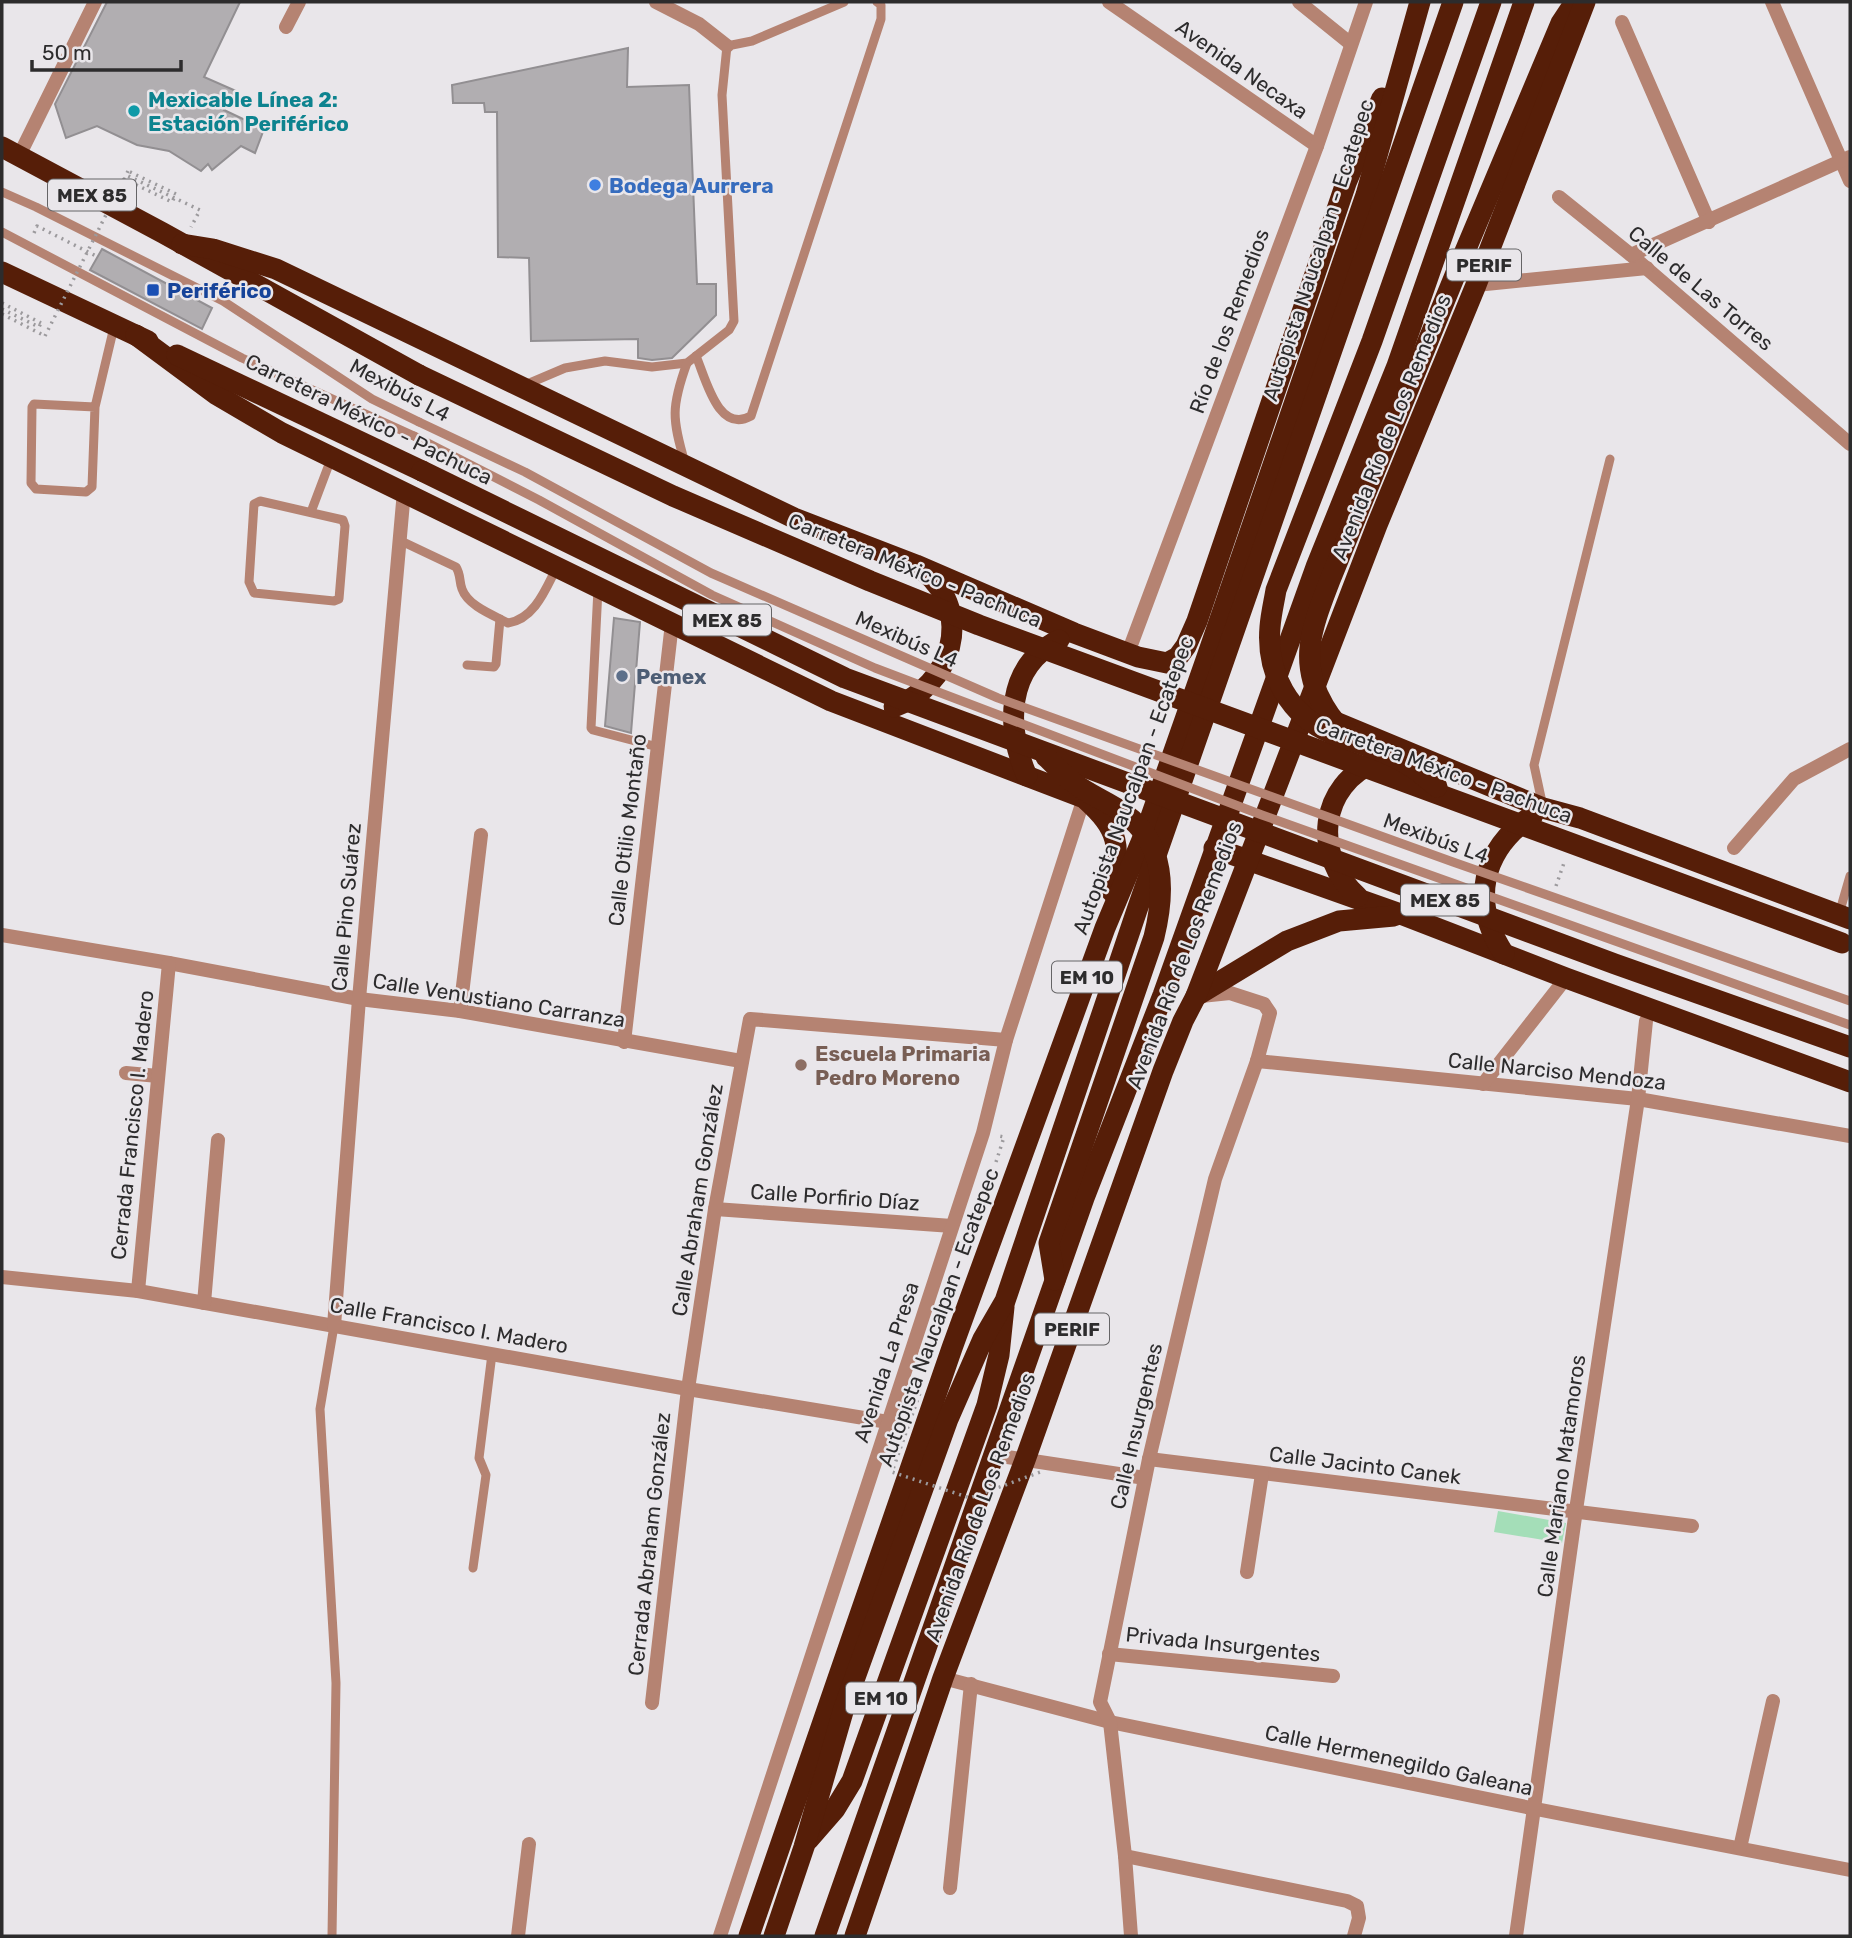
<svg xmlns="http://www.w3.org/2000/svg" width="1852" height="1938" viewBox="0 0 1852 1938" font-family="Rubik,sans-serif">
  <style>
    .green { fill: #a4deb8 }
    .building { fill: #b1aeb1; stroke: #928f92; stroke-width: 2 }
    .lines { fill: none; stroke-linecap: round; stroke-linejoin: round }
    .path { stroke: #9c9a9d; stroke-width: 3.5; stroke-dasharray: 2 5; stroke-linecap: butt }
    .lane { stroke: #b58372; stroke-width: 9 }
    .street { stroke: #b58372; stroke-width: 14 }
    .highway { stroke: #561e08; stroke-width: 21 }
    .path-bridge { stroke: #9c9a9d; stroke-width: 3.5; stroke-dasharray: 2 5; stroke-linecap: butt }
    .lane-bridge { stroke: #b58372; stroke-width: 9 }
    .highway-bridge { stroke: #561e08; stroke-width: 21 }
    .culture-dot { fill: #0f9aa8; stroke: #e9e6ea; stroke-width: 2.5 }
    .shop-dot { fill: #3f7fe0; stroke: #e9e6ea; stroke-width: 2.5 }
    .transit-dot { fill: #1a4fb4; stroke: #e9e6ea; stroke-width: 2.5 }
    .service-dot { fill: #5c6f8a; stroke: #e9e6ea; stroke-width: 2.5 }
    .education-dot { fill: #8d6e63; stroke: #e9e6ea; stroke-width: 2.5 }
    .labels { text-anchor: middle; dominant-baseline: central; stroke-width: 5; stroke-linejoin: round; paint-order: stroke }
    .shield { fill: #e9e6ea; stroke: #656466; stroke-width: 2 }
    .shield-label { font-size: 19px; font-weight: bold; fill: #2d2c2d }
    .street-label { font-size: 21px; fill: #2d2c2d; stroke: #e9e6ea }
    .culture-label { font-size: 21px; font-weight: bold; fill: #0d838f; stroke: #e9e6ea; text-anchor: start }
    .shop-label { font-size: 21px; font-weight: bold; fill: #366cbe; stroke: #e9e6ea; text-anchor: start }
    .transit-label { font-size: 21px; font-weight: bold; fill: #164399; stroke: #e9e6ea; text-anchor: start }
    .service-label { font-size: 21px; font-weight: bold; fill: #4e5e75; stroke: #e9e6ea; text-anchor: start }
    .education-label { font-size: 21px; font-weight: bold; fill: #785e54; stroke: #e9e6ea; text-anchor: start }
  </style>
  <rect width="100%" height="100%" fill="#e9e6ea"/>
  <polygon class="green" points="1498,1511 1566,1523 1562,1543 1494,1532"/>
  <g class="building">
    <polygon points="107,2 240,2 204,77 236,91 224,110 264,129 255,153 241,146 212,170 208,164 201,171 169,151 137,145 97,126 66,138 55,104"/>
    <polygon points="628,48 627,87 689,85 697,284 716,284 716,315 672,358 652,360 638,358 638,339 531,341 529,258 498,257 497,112 485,112 484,103 453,103 452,85"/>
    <polygon points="102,249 212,308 202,329 90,270"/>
    <polygon points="614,618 640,622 631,733 605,726"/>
  </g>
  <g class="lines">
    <g class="path">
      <polyline points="128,171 126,175 200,210 191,227"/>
      <polyline points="34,233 37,226 98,257"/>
      <polyline points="2,303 41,323"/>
      <polyline points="2,309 39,327 41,323"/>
      <polyline points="2,314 45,336"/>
      <polyline points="1556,886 1565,860"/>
      <polyline points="996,1162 1004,1137 999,1136"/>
    </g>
    <g class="lane">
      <polyline points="2,192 36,207 223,301 372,399 419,422"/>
      <polyline points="2,232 242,358 414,436"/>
      <path d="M 696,356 C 706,379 718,434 751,416 L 881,19 L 881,5 L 877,2"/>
      <polyline points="525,385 565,368 605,361 652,367 687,363 729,330 734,321 722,95 727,46 752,41 844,2"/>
      <polyline points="95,407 34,404 32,407 31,483 36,489 86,492 92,487 95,407 114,327"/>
      <path d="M 685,463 C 672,419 671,407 687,363"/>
      <polygon points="260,501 343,520 345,526 339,599 334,601 254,593 249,582 254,504"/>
      <polyline points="311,512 331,459"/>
      <path d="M 399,540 L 456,567 C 461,575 459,581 462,589 C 468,606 493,615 508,623 C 535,619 546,588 557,567"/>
      <polyline points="598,589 591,728 593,730 658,747"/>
      <polyline points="467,665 494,667 496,664 500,619"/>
      <polyline points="1543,807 1534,765 1610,459"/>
      <polyline points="1839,914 1850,876"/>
      <polyline points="473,1568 486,1475 479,1458 492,1354"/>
      <polyline points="332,1936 336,1683 320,1409 334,1326"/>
    </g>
    <g class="street">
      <polyline points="656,2 699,24 727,46"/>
      <polyline points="1109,2 1317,146"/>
      <polyline points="1299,2 1351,44"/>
      <polyline points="1772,2 1850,181"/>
      <polyline points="1622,22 1709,222"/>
      <polyline points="286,27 299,2"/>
      <polyline points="19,156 95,2"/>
      <polyline points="1559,197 1631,255 1850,444"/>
      <polyline points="1631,255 1850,157"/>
      <polyline points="1476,285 1647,268"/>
      <polyline points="1128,653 1317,146 1366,2"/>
      <polyline points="1734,848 1794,779 1850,749"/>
      <polyline points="2,935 169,963 359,999 460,1011 741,1061"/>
      <polyline points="460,1011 481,835"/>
      <polyline points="624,1042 672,623"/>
      <polyline points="1257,1061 1638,1099 1850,1136"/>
      <polyline points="126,1073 158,1076"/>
      <polyline points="1483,1084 1566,978"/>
      <polyline points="715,1209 952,1226"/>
      <polyline points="2,1277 138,1291 688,1389 888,1422"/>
      <polyline points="138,1291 169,963"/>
      <polyline points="204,1303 218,1140"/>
      <polyline points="334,1326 359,999 404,491"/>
      <polyline points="994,1455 1145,1478"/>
      <polyline points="1149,1459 1692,1526"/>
      <polyline points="1247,1572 1262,1474"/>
      <polyline points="1109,1654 1333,1676"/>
      <polyline points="943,1678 1110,1722 1536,1809 1850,1870"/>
      <polyline points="652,1703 688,1389 715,1209 750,1019 1006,1040"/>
      <polyline points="1740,1848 1773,1701"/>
      <polyline points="1125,1856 1347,1901 1357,1906 1359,1918 1354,1936"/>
      <polyline points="950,1888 971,1684"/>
      <polyline points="518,1936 529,1844"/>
      <polyline points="720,1936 983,1133 1006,1040 1084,798"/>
      <polyline points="1131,1936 1125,1856 1110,1722 1100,1702 1149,1459 1215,1179 1257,1061 1270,1013 1264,1004 1230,993 1201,996"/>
      <polyline points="1516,1936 1576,1510 1638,1099 1646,1021"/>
    </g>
    <g class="highway">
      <polyline points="2,147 163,233 419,375"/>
      <polyline points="182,244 213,249 276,269 794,518 916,565 1074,633 1138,657 1167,663 1178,657 1186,646 1197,621 1346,183 1382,98"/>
      <polyline points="1458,268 1561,23 1573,5"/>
      <polyline points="2,272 148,341"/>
      <path d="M 136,335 L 217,395 L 282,433 L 831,701 L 1084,798 C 1121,831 1120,845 1112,892"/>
      <polyline points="177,355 422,471"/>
      <path d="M 894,707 C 951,686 975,614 924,571"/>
      <polyline points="1333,721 1543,808 1580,818 1850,919"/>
      <path d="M 1027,776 C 1006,728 1005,667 1059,640"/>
      <polyline points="1214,848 1403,915 1566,978 1850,1082"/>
      <path d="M 1358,897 C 1312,856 1318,784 1378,761"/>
      <path d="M 1504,954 C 1470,902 1481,850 1533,815"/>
      <polyline points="1196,996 1287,941 1339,921 1394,916"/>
      <polyline points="808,1840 835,1809 852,1781 987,1405 999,1355 1004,1307"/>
      <polyline points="749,1936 952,1348 1105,928 1147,828 1207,657 1366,195 1420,2"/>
      <polyline points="774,1936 804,1847 844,1708 948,1419 983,1339 1005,1301 1137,910 1453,2"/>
      <polyline points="825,1936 1084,1198 1163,995 1316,567 1397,366 1524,2"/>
      <polyline points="855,1936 943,1678 1025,1460 1163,1071 1183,1021 1196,996 1377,525 1476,285 1585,2"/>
    </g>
    <g class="path-bridge">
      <polyline points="45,336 124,179 172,202 176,194 128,171"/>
      <polyline points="912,1385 921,1390 892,1472 970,1498 1043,1471"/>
    </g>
    <g class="lane-bridge">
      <polyline points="419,422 525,472 711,573 998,698 1453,862 1850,1001"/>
      <polyline points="414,436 539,500 712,595 875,668 1262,815 1850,1025"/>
    </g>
    <g class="highway-bridge">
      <polyline points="419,375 673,496 870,581 979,625 1842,943"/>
      <polyline points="422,471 845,678 1615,964 1850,1047"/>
      <path d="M 1349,735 C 1338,727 1331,718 1324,706 C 1297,661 1313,625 1330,580 L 1458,268"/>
      <path d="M 1046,757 C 1055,765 1064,776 1074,783 C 1089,795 1109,802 1125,814 C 1166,844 1165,892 1154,937 L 1049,1243 L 1055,1280"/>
      <path d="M 1437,787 C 1427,779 1418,770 1407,764 C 1384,750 1358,744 1333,734 C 1289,716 1266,673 1270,627 C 1271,614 1274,602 1276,590 L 1372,341 L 1491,2"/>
    </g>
  </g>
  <circle class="culture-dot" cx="134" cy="111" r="7"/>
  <circle class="shop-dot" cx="595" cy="185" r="7"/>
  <rect class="transit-dot" x="146" y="283" width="14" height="14" rx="3.5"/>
  <circle class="service-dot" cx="622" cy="676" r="7"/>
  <circle class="education-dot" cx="801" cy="1065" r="7"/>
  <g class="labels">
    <g class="shield">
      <rect x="48" y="179.5" width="88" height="31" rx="5"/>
      <rect x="1447" y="249.5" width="74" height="31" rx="5"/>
      <rect x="683" y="604.5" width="88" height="31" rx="5"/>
      <rect x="1401" y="884.5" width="88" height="31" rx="5"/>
      <rect x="1052" y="961.5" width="70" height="31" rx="5"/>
      <rect x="1035" y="1313.5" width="74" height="31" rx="5"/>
      <rect x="846" y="1682.5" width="70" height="31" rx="5"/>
    </g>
    <g class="shield-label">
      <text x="92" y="195">MEX 85</text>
      <text x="1484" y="265">PERIF</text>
      <text x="727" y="620">MEX 85</text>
      <text x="1445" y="900">MEX 85</text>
      <text x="1087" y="977">EM 10</text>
      <text x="1072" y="1329">PERIF</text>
      <text x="881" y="1698">EM 10</text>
    </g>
    <g class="street-label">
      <text transform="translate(1242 69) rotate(35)">Avenida Necaxa</text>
      <text transform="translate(1318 250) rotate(-72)">Autopista Naucalpan - Ecatepec</text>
      <text transform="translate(1701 288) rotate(40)">Calle de Las Torres</text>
      <text transform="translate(1229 321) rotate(-70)">Río de los Remedios</text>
      <text transform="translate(400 390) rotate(28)">Mexibús L4</text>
      <text transform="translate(369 419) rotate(26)">Carretera México - Pachuca</text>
      <text transform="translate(1391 427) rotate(-68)">Avenida Río de Los Remedios</text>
      <text transform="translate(915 570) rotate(22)">Carretera México - Pachuca</text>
      <text transform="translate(907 639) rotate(24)">Mexibús L4</text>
      <text transform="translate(1444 770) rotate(20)">Carretera México - Pachuca</text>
      <text transform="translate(1133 785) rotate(-70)">Autopista Naucalpan - Ecatepec</text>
      <text transform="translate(627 830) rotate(-83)">Calle Otilio Montaño</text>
      <text transform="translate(1436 838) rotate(20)">Mexibús L4</text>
      <text transform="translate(346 907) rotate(-85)">Calle Pino Suárez</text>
      <text transform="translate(1184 955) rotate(-69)">Avenida Río de Los Remedios</text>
      <text transform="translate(499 1000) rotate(9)">Calle Venustiano Carranza</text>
      <text transform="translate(1557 1071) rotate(6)">Calle Narciso Mendoza</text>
      <text transform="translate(132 1125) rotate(-84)">Cerrada Francisco I. Madero</text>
      <text transform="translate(835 1197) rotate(4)">Calle Porfirio Díaz</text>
      <text transform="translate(697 1200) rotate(-81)">Calle Abraham González</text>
      <text transform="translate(938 1317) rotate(-70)">Autopista Naucalpan - Ecatepec</text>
      <text transform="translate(449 1325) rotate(10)">Calle Francisco I. Madero</text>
      <text transform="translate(886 1362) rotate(-72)">Avenida La Presa</text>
      <text transform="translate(1136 1426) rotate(-77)">Calle Insurgentes</text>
      <text transform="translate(1365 1465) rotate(7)">Calle Jacinto Canek</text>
      <text transform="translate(1561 1476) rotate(-82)">Calle Mariano Matamoros</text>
      <text transform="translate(980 1507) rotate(-70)">Avenida Río de Los Remedios</text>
      <text transform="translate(649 1544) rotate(-84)">Cerrada Abraham González</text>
      <text transform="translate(1223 1644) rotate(6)">Privada Insurgentes</text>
      <text transform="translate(1399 1760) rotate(12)">Calle Hermenegildo Galeana</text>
    </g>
    <g class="culture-label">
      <text x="148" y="99">Mexicable Línea 2:<tspan x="148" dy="24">Estación Periférico</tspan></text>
    </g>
    <g class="shop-label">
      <text x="609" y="185">Bodega Aurrera</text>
    </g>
    <g class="transit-label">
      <text x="167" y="290">Periférico</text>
    </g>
    <g class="service-label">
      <text x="636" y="676">Pemex</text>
    </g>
    <g class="education-label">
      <text x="815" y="1053">Escuela Primaria<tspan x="815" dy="24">Pedro Moreno</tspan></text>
    </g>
  </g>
  <rect width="1852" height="1938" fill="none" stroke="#2d2c2d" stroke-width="7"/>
  <path d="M32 60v10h149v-10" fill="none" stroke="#2d2c2d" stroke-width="3.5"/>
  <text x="42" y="60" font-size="21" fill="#2d2c2d" stroke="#e9e6ea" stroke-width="5" paint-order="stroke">50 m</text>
</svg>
